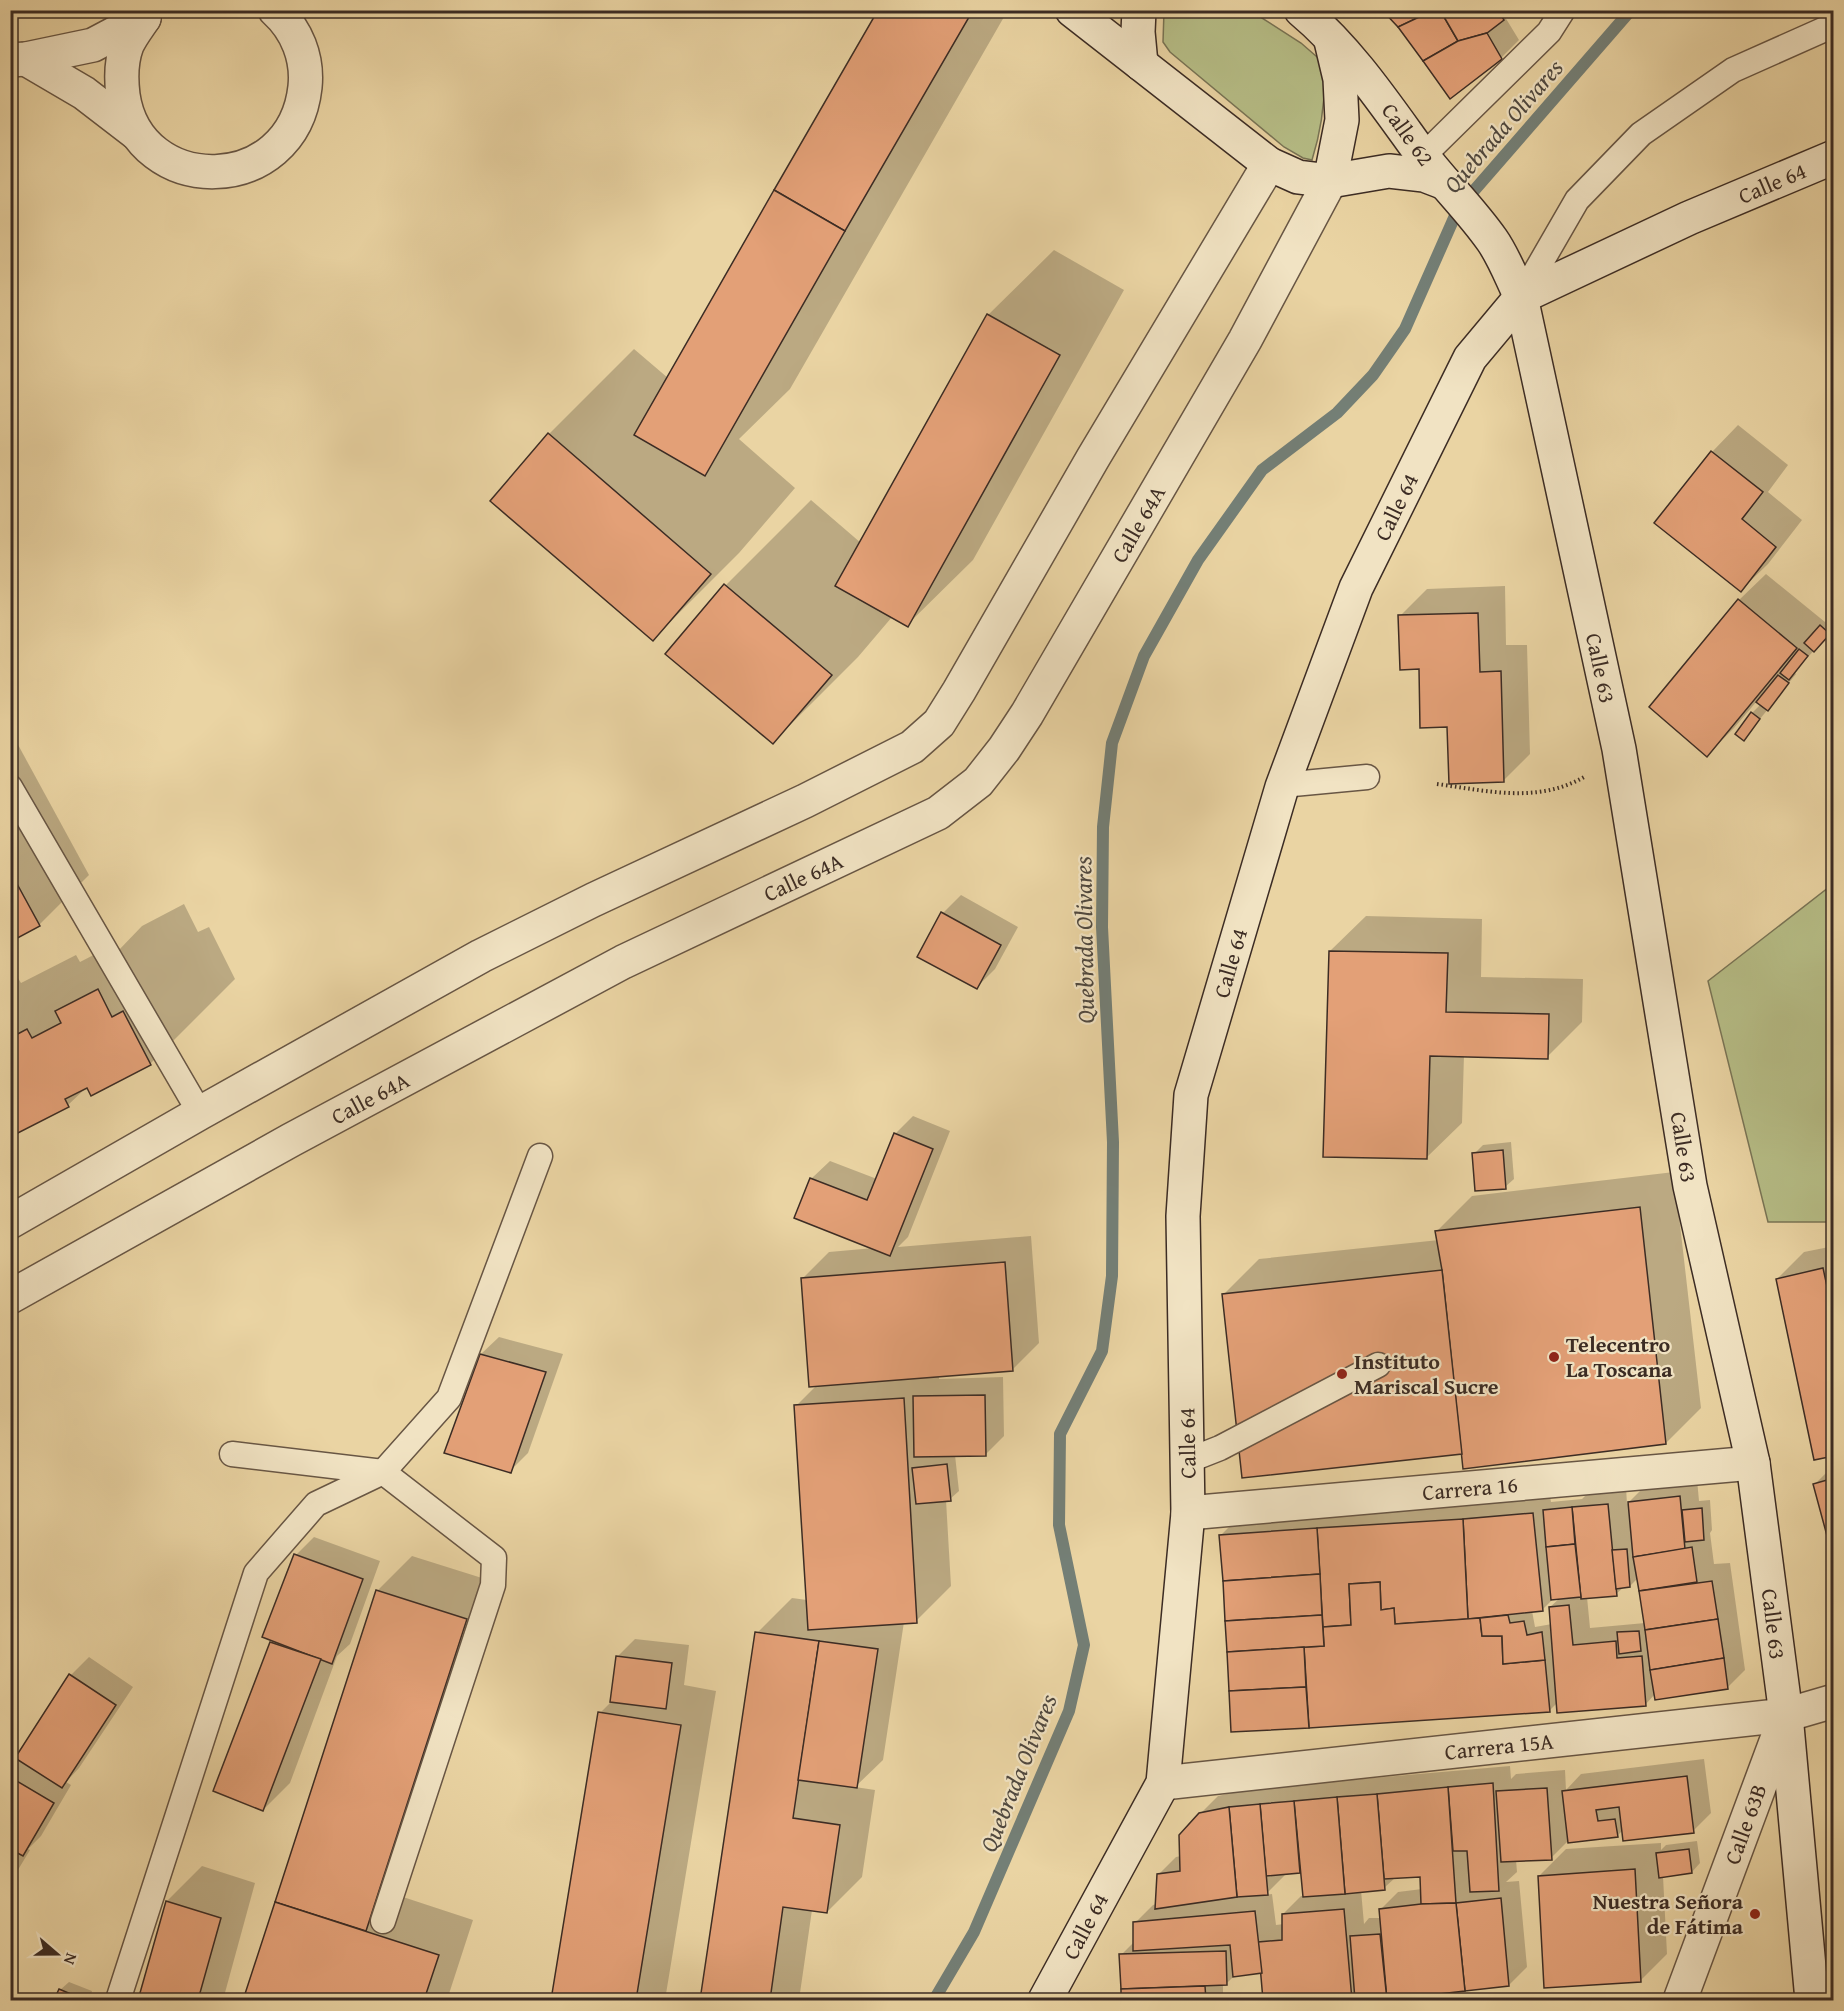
<svg xmlns="http://www.w3.org/2000/svg" width="1844" height="2011" viewBox="0 0 1844 2011" font-family="'Gentium Book Plus',serif">
  <style>
    .green { fill: #b6bd86; stroke: #797455; stroke-width: 1.5 }
    .shadow { fill: #0003; fill-rule: evenodd }
    .lines { fill: none; stroke-linecap: round; stroke-linejoin: round }
    .stream { stroke: #747f76; stroke-width: 12 }
    .building { fill: #e3a077; stroke: #3c2c24; stroke-width: 1.5 }
    .lane-casing { stroke: #685644; stroke-width: 27 }
    .street-casing { stroke: #685644; stroke-width: 36 }
    .secondary-casing { stroke: #3c2c24; stroke-width: 36 }
    .path { stroke: #3c2c24; stroke-width: 4; stroke-dasharray: 1.5 3; stroke-linecap: butt }
    .lane { stroke: #f1e3c3; stroke-width: 24 }
    .street { stroke: #f1e3c3; stroke-width: 33 }
    .secondary { stroke: #f1e3c3; stroke-width: 33 }
    .poi-dot { fill: #8f2418; stroke: #f1e3c3; stroke-width: 2 }
    .labels { text-anchor: middle; dominant-baseline: central; stroke-width: 4.5; stroke-linejoin: round; paint-order: stroke }
    .street-label { font-size: 22px; fill: #3c2c24; stroke: #f1e3c3 }
    .poi-label { font-size: 22px; font-weight: bold; fill: #3c2c24; stroke: #f1e3c3; text-anchor: start }
    .water-label { font-size: 24px; font-style: italic; fill: #4f483f; stroke: #f1e3c3 }
  </style>
  <rect width="100%" height="100%" fill="#ead4a3"/>
  <filter id="stains"><feTurbulence type="fractalNoise" baseFrequency=".00333" numOctaves="4"/><feColorMatrix values="0 0 0 0 .2 0 0 0 0 .09 0 0 0 0 .02 0 0 0 .5 -.17"/></filter>
  <radialGradient id="worn" r=".72"><stop offset=".6" stop-color="#630" stop-opacity="0"/><stop offset="1" stop-color="#630" stop-opacity=".3"/></radialGradient>
  <g class="green">
    <path d="M 1164,11 L 1251,11 L 1301,43 L 1324,63 C 1326,96 1322,128 1312,160 L 1303,158 L 1284,147 L 1170,52 L 1163,42 Z"/>
    <polygon points="1833,884 1833,1222 1768,1222 1708,981"/>
  </g>
  <g class="shadow">
    <polygon points="880,10 1008,10 790,389 739,439 795,488 739,553 653,639 549,434 634,349 668,378"/>
    <polygon points="1384,10 1511,10 1505,17 1519,40 1501,58 1450,97 1399,26"/>
    <polygon points="1054,250 1124,290 973,560 907,625 892,617 858,657 773,742 725,586 811,500 861,543 988,315"/>
    <polygon points="1738,425 1788,465 1768,492 1802,520 1768,564 1741,590 1712,452"/>
    <polygon points="1766,574 1825,622 1829,618 1834,622 1834,629 1794,672 1796,674 1744,739 1752,713 1761,704 1757,701 1734,728 1707,755 1739,600"/>
    <polygon points="1505,586 1506,645 1527,645 1530,754 1503,781 1449,726 1421,667 1400,616 1427,589"/>
    <polygon points="10,730 89,875 39,925 10,940"/>
    <polygon points="961,895 1018,927 995,969 977,987 943,913"/>
    <polygon points="184,904 198,932 209,927 235,979 150,1064 88,1086 68,1105 10,1136 10,982 18,978 21,983 76,955 80,962 113,945 117,952 142,926"/>
    <polygon points="1366,916 1482,919 1481,977 1583,979 1582,1022 1547,1057 1464,1055 1462,1123 1426,1158 1330,951"/>
    <polygon points="913,1116 950,1131 908,1237 898,1247 1031,1236 1039,1343 1012,1370 939,1376 939,1379 1003,1377 1004,1436 986,1454 955,1455 959,1491 950,1499 946,1500 951,1586 916,1621 904,1622 883,1760 855,1787 875,1790 862,1877 827,1912 812,1910 799,2000 702,2000 757,1633 792,1598 807,1600 796,1406 817,1385 802,1279 829,1252 874,1248 796,1217 812,1178 830,1161 877,1179 895,1134"/>
    <polygon points="1511,1142 1514,1179 1505,1187 1474,1154 1483,1145"/>
    <polygon points="1674,1172 1701,1408 1666,1443 1463,1453 1224,1294 1259,1259 1439,1240 1437,1231 1472,1196"/>
    <polygon points="1834,1246 1834,1454 1777,1279 1804,1252"/>
    <polygon points="499,1337 563,1354 528,1453 510,1471 481,1354"/>
    <polygon points="1832,1467 1834,1467 1834,1555 1814,1485"/>
    <path d="M 1697,1479 L 1699,1501 L 1710,1500 L 1712,1530 L 1710,1533 L 1714,1564 L 1730,1563 L 1745,1670 L 1727,1688 L 1655,1694 L 1645,1705 L 1558,1702 L 1549,1711 L 1232,1731 L 1221,1535 L 1239,1517 L 1550,1496 L 1551,1502 L 1582,1499 L 1591,1490 L 1626,1487 L 1627,1504 L 1647,1484 ZM 1638,1578 L 1645,1623 L 1590,1628 L 1587,1597 L 1616,1594 L 1624,1587 L 1630,1586 ZM 1554,1598 L 1560,1598 L 1550,1607 L 1552,1624 L 1535,1627 L 1532,1611 L 1542,1610 Z"/>
    <polygon points="314,1537 380,1561 350,1644 337,1656 290,1783 263,1810 271,1643 274,1640 296,1555"/>
    <polygon points="412,1556 501,1584 400,1896 473,1920 447,2000 244,2000 377,1591"/>
    <polygon points="635,1639 689,1645 684,1685 716,1691 665,2000 553,2000 600,1713 612,1701 617,1657"/>
    <polygon points="89,1657 133,1687 79,1768 66,1782 71,1785 41,1836 28,1849 30,1850 10,1883 10,1749 19,1754 71,1675"/>
    <path d="M 1704,1759 L 1711,1813 L 1693,1831 L 1623,1830 L 1617,1836 L 1567,1842 L 1551,1858 L 1516,1860 L 1517,1872 L 1506,1882 L 1519,1881 L 1527,1967 L 1509,1985 L 1357,2000 L 1356,1996 L 1352,2000 L 1264,2000 L 1263,1971 L 1235,1975 L 1226,1984 L 1223,1984 L 1223,2000 L 1123,2000 L 1121,1955 L 1135,1941 L 1135,1923 L 1153,1905 L 1157,1904 L 1158,1875 L 1176,1857 L 1181,1856 L 1200,1814 L 1218,1796 L 1248,1789 L 1510,1766 L 1511,1779 L 1516,1774 L 1565,1770 L 1566,1790 L 1581,1774 ZM 1302,1871 L 1304,1896 L 1301,1896 L 1283,1914 L 1284,1924 L 1276,1925 L 1272,1894 L 1265,1895 L 1285,1875 L 1285,1873 ZM 1421,1875 L 1422,1889 L 1398,1892 L 1380,1910 L 1381,1918 L 1369,1918 L 1364,1924 L 1361,1890 L 1384,1888 L 1396,1877 Z"/>
    <polygon points="1697,1841 1700,1863 1692,1872 1663,1876 1667,1954 1640,1981 1539,1876 1566,1849 1661,1843 1661,1850 1666,1845"/>
    <polygon points="202,1866 255,1883 223,2000 140,2000 167,1901"/>
    <polygon points="69,1982 92,1991 89,2000 56,2000 60,1990"/>
  </g>
  <g class="lines">
    <polyline class="stream" points="934,2000 974,1932 1069,1711 1084,1645 1059,1525 1060,1434 1102,1351 1112,1276 1113,1142 1102,927 1103,827 1112,743 1144,656 1198,560 1262,470 1337,413 1373,375 1405,329 1458,209 1631,10"/>
  </g>
  <g class="building">
    <polygon points="878,10 972,12 845,231 774,190"/>
    <polygon points="1382,10 1434,10 1398,27"/>
    <polygon points="1434,10 1440,10 1458,41 1423,61 1398,27"/>
    <polygon points="1440,10 1498,10 1504,20 1487,33 1458,41"/>
    <polygon points="1487,33 1502,59 1450,99 1423,61 1458,41"/>
    <polygon points="774,190 845,231 705,476 634,435"/>
    <polygon points="987,314 1060,355 908,627 835,586"/>
    <polygon points="548,433 711,574 653,641 490,501"/>
    <polygon points="1711,451 1763,492 1742,519 1776,547 1741,592 1654,523"/>
    <polygon points="724,584 832,675 773,744 665,654"/>
    <polygon points="1738,599 1797,648 1707,757 1649,707"/>
    <polygon points="1478,613 1480,672 1501,671 1504,782 1449,784 1447,727 1420,728 1419,669 1400,670 1398,615"/>
    <polygon points="1820,625 1830,634 1814,652 1804,643"/>
    <polygon points="1799,649 1808,656 1789,680 1780,673"/>
    <polygon points="1778,675 1789,683 1768,711 1756,702"/>
    <polygon points="1751,712 1760,719 1744,741 1735,734"/>
    <polygon points="10,871 40,926 10,942"/>
    <polygon points="941,912 1001,945 977,989 917,957"/>
    <polygon points="1329,951 1448,953 1446,1012 1549,1014 1548,1059 1430,1056 1427,1159 1323,1157"/>
    <polygon points="98,989 112,1017 123,1011 151,1065 91,1096 87,1088 65,1099 69,1107 10,1137 10,1038 27,1029 32,1038 61,1023 55,1011"/>
    <polygon points="894,1133 933,1149 890,1256 794,1218 810,1178 867,1200"/>
    <polygon points="1503,1150 1506,1189 1475,1191 1472,1153"/>
    <polygon points="1640,1207 1666,1444 1463,1469 1442,1270 1435,1231"/>
    <polygon points="1005,1262 1013,1371 809,1387 801,1278"/>
    <polygon points="1823,1268 1834,1319 1834,1456 1814,1460 1776,1279"/>
    <polygon points="1442,1270 1462,1454 1242,1478 1222,1294"/>
    <polygon points="480,1354 546,1372 511,1473 444,1453"/>
    <polygon points="985,1395 986,1456 914,1457 913,1396"/>
    <polygon points="904,1398 917,1623 808,1630 794,1405"/>
    <polygon points="947,1464 951,1501 916,1504 912,1468"/>
    <polygon points="1834,1478 1834,1558 1833,1558 1813,1484"/>
    <polygon points="1680,1496 1685,1549 1633,1557 1628,1502"/>
    <polygon points="1608,1504 1617,1596 1581,1599 1572,1507"/>
    <polygon points="1572,1507 1575,1544 1546,1547 1543,1510"/>
    <polygon points="1702,1508 1704,1540 1685,1542 1682,1510"/>
    <polygon points="1533,1513 1543,1611 1468,1619 1463,1519"/>
    <polygon points="1463,1519 1468,1619 1395,1624 1394,1608 1381,1610 1380,1582 1349,1584 1351,1625 1323,1627 1317,1528"/>
    <polygon points="1317,1528 1320,1574 1223,1581 1219,1535"/>
    <polygon points="1575,1544 1581,1597 1551,1600 1546,1547"/>
    <polygon points="1692,1547 1697,1582 1639,1591 1633,1557"/>
    <polygon points="1627,1549 1630,1587 1616,1589 1612,1550"/>
    <polygon points="294,1554 363,1579 332,1664 262,1637"/>
    <polygon points="1320,1574 1322,1615 1225,1621 1223,1581"/>
    <polygon points="1712,1581 1718,1619 1645,1630 1639,1591"/>
    <polygon points="1380,1582 1381,1610 1394,1608 1395,1624 1480,1618 1482,1636 1502,1636 1503,1664 1545,1660 1550,1712 1309,1728 1304,1647 1324,1646 1323,1627 1351,1625 1349,1584"/>
    <polygon points="376,1590 467,1619 366,1931 275,1902"/>
    <polygon points="1569,1605 1573,1645 1616,1641 1617,1658 1642,1656 1646,1706 1557,1713 1549,1607"/>
    <polygon points="1322,1615 1324,1646 1227,1652 1225,1621"/>
    <polygon points="1508,1615 1510,1623 1524,1621 1527,1635 1542,1632 1545,1660 1503,1664 1502,1636 1482,1636 1480,1618"/>
    <polygon points="1718,1619 1724,1658 1650,1670 1645,1630"/>
    <polygon points="1639,1631 1641,1651 1619,1654 1617,1632"/>
    <polygon points="755,1632 819,1641 793,1818 840,1825 827,1913 783,1907 770,2000 700,2000"/>
    <polygon points="819,1641 878,1649 857,1788 798,1780"/>
    <polygon points="270,1642 321,1659 263,1811 213,1791"/>
    <polygon points="1304,1647 1306,1687 1229,1691 1227,1652"/>
    <polygon points="616,1656 672,1663 666,1709 610,1702"/>
    <polygon points="1724,1658 1728,1689 1655,1700 1650,1670"/>
    <polygon points="69,1674 116,1705 62,1788 15,1758"/>
    <polygon points="1306,1687 1309,1728 1231,1732 1229,1691"/>
    <polygon points="598,1712 681,1725 636,2000 551,2000"/>
    <polygon points="1687,1776 1694,1833 1623,1841 1619,1807 1596,1810 1598,1821 1615,1819 1618,1837 1568,1843 1562,1791"/>
    <polygon points="10,1777 54,1803 23,1856 10,1849"/>
    <polygon points="1493,1783 1499,1891 1470,1892 1467,1851 1453,1851 1448,1787"/>
    <polygon points="1448,1787 1456,1903 1421,1904 1420,1877 1384,1879 1377,1794"/>
    <polygon points="1547,1788 1552,1860 1501,1862 1496,1791"/>
    <polygon points="1377,1794 1385,1890 1345,1894 1337,1797"/>
    <polygon points="1337,1797 1345,1894 1303,1897 1294,1801"/>
    <polygon points="1294,1801 1300,1873 1266,1876 1260,1804"/>
    <polygon points="1260,1804 1268,1895 1237,1897 1229,1807"/>
    <polygon points="1229,1807 1237,1897 1155,1909 1157,1874 1180,1871 1179,1835 1199,1813"/>
    <polygon points="1689,1849 1692,1873 1659,1878 1656,1853"/>
    <polygon points="1635,1869 1641,1982 1544,1988 1538,1876"/>
    <polygon points="1501,1898 1509,1986 1465,1991 1456,1903"/>
    <polygon points="166,1901 221,1918 198,2000 138,2000"/>
    <polygon points="275,1902 439,1955 424,2000 243,2000"/>
    <polygon points="1456,1903 1465,1991 1387,2000 1379,1909 1421,1904"/>
    <polygon points="1344,1909 1352,2000 1263,2000 1258,1942 1282,1940 1282,1914"/>
    <polygon points="1255,1911 1262,1973 1233,1977 1230,1945 1133,1951 1133,1922"/>
    <polygon points="1380,1934 1387,2000 1355,2000 1350,1936"/>
    <polygon points="1226,1951 1227,1985 1121,1989 1119,1954"/>
    <polygon points="1205,1986 1206,2000 1121,2000 1121,1989"/>
    <polygon points="59,1989 85,2000 54,2000"/>
  </g>
  <g class="lines">
    <g class="lane-casing">
      <g id="lane">
        <polyline points="1423,156 1549,32 1563,10"/>
        <polyline points="1521,297 1577,200 1641,134 1733,70 1834,25"/>
        <polyline points="10,787 200,1113"/>
        <polyline points="1282,787 1293,784 1367,777"/>
        <polyline points="232,1454 383,1472 494,1558 493,1585 383,1921"/>
        <polyline points="1187,1461 1220,1448 1378,1365"/>
        <polyline points="118,2000 256,1573 316,1504 383,1472 449,1398 540,1156"/>
      </g>
    </g>
    <g class="street-casing">
      <g id="street">
        <path d="M 144,18 C 138,27 131,36 127,45 C 121,61 121,79 123,95 C 138,199 293,198 305,87 C 308,58 297,30 275,10"/>
        <polyline points="26,59 84,93 136,133"/>
        <polyline points="10,60 26,59 93,45 144,18"/>
        <polyline points="10,1222 200,1113 481,956 593,900 805,801 912,747 939,723 959,691 1093,458 1269,164"/>
        <polyline points="10,1297 291,1140 623,962 938,813 978,782 1004,749 1027,714 1245,340 1330,181"/>
        <polyline points="1188,1513 1753,1463"/>
        <polyline points="1163,1783 1786,1715 1834,1701"/>
        <polyline points="1680,2000 1786,1715"/>
      </g>
    </g>
    <g class="secondary-casing">
      <g id="secondary">
        <polyline points="1072,10 1269,164 1298,177 1330,181 1389,171 1424,175 1445,183"/>
        <polyline points="1139,10 1138,32 1141,64"/>
        <path d="M 1301,10 C 1350,51 1385,104 1422,155 C 1444,184 1471,210 1492,240 C 1504,257 1512,279 1521,297 L 1619,749 L 1690,1186 L 1753,1463 L 1786,1715 L 1812,2000"/>
        <polyline points="1330,181 1342,120 1340,79 1331,41"/>
        <polyline points="1045,2000 1163,1783 1188,1513 1183,1216 1191,1095 1282,787 1356,588 1470,358 1521,297 1689,218 1834,157"/>
      </g>
    </g>
    <path class="path" d="M 1437,784 C 1489,791 1538,804 1586,776"/>
    <use href="#lane" class="lane"/>
    <use href="#street" class="street"/>
    <use href="#secondary" class="secondary"/>
  </g>
  <g class="poi-dot">
    <circle cx="1554" cy="1357" r="6"/>
    <circle cx="1342" cy="1374" r="6"/>
    <circle cx="1755" cy="1914" r="6"/>
  </g>
  <g class="labels">
    <g class="street-label">
      <text transform="translate(1408 134) rotate(54)">Calle 62</text>
      <text transform="translate(1772 183) rotate(-23)">Calle 64</text>
      <text transform="translate(1396 507) rotate(-64)">Calle 64</text>
      <text transform="translate(1138 524) rotate(-60)">Calle 64A</text>
      <text transform="translate(1601 668) rotate(78)">Calle 63</text>
      <text transform="translate(803 877) rotate(-25)">Calle 64A</text>
      <text transform="translate(1230 963) rotate(-74)">Calle 64</text>
      <text transform="translate(370 1098) rotate(-28)">Calle 64A</text>
      <text transform="translate(1684 1147) rotate(81)">Calle 63</text>
      <text transform="translate(1187 1443) rotate(-91)">Calle 64</text>
      <text transform="translate(1470 1488) rotate(-5)">Carrera 16</text>
      <text transform="translate(1774 1624) rotate(83)">Calle 63</text>
      <text transform="translate(1499 1746) rotate(-6)">Carrera 15A</text>
      <text transform="translate(1745 1824) rotate(-70)">Calle 63B</text>
      <text transform="translate(1085 1926) rotate(-62)">Calle 64</text>
    </g>
    <g class="poi-label">
      <text x="1566" y="1344">Telecentro<tspan x="1566" dy="25">La Toscana</tspan></text>
      <text x="1354" y="1361">Instituto<tspan x="1354" dy="25">Mariscal Sucre</tspan></text>
      <text x="1743" y="1901" text-anchor="end">Nuestra Señora<tspan x="1743" dy="25">de Fátima</tspan></text>
    </g>
    <g class="water-label">
      <text transform="translate(1503 126) rotate(-49)">Quebrada Olivares</text>
      <text transform="translate(1084 940) rotate(-91)">Quebrada Olivares</text>
      <text transform="translate(1018 1773) rotate(-68)">Quebrada Olivares</text>
    </g>
  </g>
  <rect width="1844" height="2011" fill="none" stroke="#ead4a3" stroke-width="36"/>
  <rect x="12" y="12" width="1820" height="1987" fill="none" stroke="#3c2c24" stroke-width="3"/>
  <rect x="18" y="18" width="1808" height="1975" fill="none" stroke="#3c2c24" stroke-width="1.5"/>
  <g transform="translate(57 1954) rotate(110)" stroke="#f1e3c3" stroke-width="4.5" paint-order="stroke">
  <path d="M0-4.5L10 22L0 15L-10 22Z" fill="#3c2c24"/>
  <text y="-9" font-size="16" font-weight="bold" text-anchor="middle" fill="#3c2c24">N</text>
  </g>
  <rect width="100%" height="100%" filter="url(#stains)"/>
  <rect width="100%" height="100%" fill="url(#worn)"/>
</svg>
